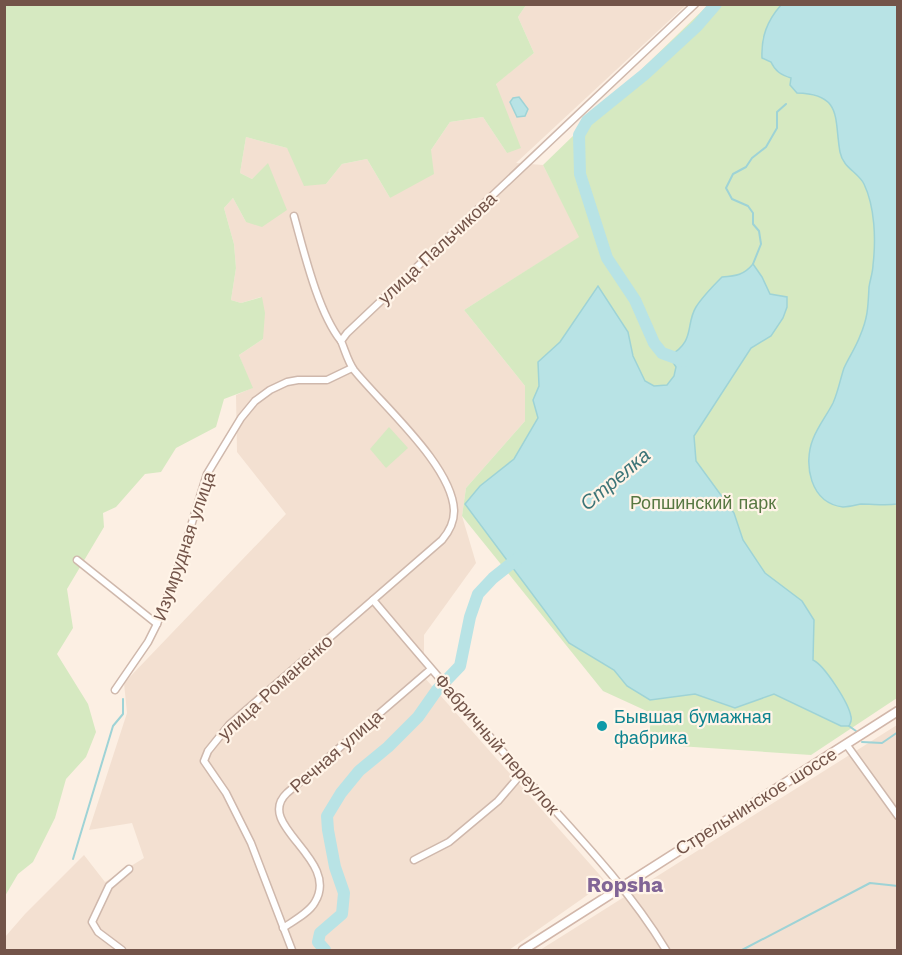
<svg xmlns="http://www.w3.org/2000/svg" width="902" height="955" viewBox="0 0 902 955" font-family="'Work Sans',sans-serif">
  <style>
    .residential { fill: #f3e0d1 }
    .green { fill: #d6e9c1 }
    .water { fill: #b8e3e5; stroke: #9ed3d6; stroke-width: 1.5 }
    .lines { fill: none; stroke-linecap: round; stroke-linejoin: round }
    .stream { stroke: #9ed3d6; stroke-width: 2 }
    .river { stroke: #b8e3e5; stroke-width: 12 }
    .minor-casing { stroke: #cfb8ac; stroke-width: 9 }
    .secondary-casing { stroke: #d2b7aa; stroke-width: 11 }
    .minor { stroke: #fff; stroke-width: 6 }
    .secondary { stroke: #fff; stroke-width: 8 }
    .culture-dot { fill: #0f9aa8; stroke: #fff4e8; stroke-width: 2 }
    .labels { text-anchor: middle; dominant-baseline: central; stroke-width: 4.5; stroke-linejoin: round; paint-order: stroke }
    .street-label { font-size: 18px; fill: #735449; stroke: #fff4e8 }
    .park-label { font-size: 18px; fill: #577842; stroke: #fff4e8 }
    .culture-label { font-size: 18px; fill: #0d838f; stroke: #fff4e8; text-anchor: start }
    .water-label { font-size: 20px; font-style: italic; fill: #3d7578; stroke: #fff4e8 }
    .quarter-label { font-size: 21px; font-weight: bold; fill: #816596; stroke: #fff4e8 }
  </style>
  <rect width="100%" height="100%" fill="#fcefe3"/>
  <g class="residential">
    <polygon points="526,5 686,5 516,163 543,165 580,237 464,310 525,386 525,421 466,488 462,516 476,563 424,635 424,677 606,882 509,950 5,950 5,937 25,914 84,855 105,882 144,858 132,823 89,830 127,713 124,683 286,514 237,452 236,395 252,388 239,355 263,339 261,297 241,303 231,300 236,268 234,244 224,208 233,198 246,222 268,164 252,179 240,173 246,137 287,148 326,184 342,164 367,159 390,198 431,150 450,122 483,117 507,153 496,83 534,53 518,17"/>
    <polygon points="897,725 897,950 540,950 621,899"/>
  </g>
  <g class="green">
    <polygon points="5,5 526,5 518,17 534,53 496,84 521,148 507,153 483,117 450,122 431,150 434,174 390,198 367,159 342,164 326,184 304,186 287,148 246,137 240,173 252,179 268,163 287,210 262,227 246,222 233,198 224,208 234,244 236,268 231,300 241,303 262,297 265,313 263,339 239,355 253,388 224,399 216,427 176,448 161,472 145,474 116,507 103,513 104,527 67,589 73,628 57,654 88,704 96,732 86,757 66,779 55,818 33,862 18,874 5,896"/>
    <polygon points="708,5 897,5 897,698 811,755 649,744 651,713 603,691 462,516 466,488 525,421 525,386 464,310 579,237 543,165"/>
    <polygon points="389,427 408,448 386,468 370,449"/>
  </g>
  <g class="water">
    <path d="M 781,5 L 897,5 L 897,504 C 885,506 874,504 861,504 C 856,505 849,507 843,507 C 810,503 803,464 813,439 C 818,426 827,415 833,403 C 838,392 840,380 844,368 C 849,357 856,347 860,336 C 868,317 868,307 869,287 C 870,280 873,272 873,265 C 876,240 875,207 864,184 C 858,172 843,168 840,152 C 834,119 843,94 797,93 L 790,85 L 791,78 C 781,75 775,71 771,62 L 762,58 C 761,37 767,21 781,5 Z"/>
    <polygon points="519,97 528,109 525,116 517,117 510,102 513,98"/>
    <path d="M 753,264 L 762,277 L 770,294 L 787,297 L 787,307 L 783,318 L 771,336 L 751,348 L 694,436 L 696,461 L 734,513 L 743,540 L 765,573 L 802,601 L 814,620 L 813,660 C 824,665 849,703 851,717 C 852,721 851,722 849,726 L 841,726 L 774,694 L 735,708 L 695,694 L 650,700 L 627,686 L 614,670 L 569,643 L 465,504 L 480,486 L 514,459 L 538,418 L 533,400 L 539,386 L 538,362 L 560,342 L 598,286 L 628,332 L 633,356 L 645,381 L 654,386 L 667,385 L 674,376 L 676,367 L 669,356 C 696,341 685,325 696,307 C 703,296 713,286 722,277 C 736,276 744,275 753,264 Z"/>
  </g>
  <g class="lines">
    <g class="stream">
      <polyline points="753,264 761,244 759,231 753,224 753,213 748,206 732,199 726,188 733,174 746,167 752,158 766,147 777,128 777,112 786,104"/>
      <polyline points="849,726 856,731"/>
      <polyline points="862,742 882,743 898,732"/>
      <polyline points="73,859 113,726 123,714 123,699"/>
      <polyline points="742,950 870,883 898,886"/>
    </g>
    <g class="river">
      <polyline points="684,361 662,353 654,343 635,300 607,258 580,174 579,135 587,121 645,74 697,26 716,4"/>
      <polyline points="325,950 318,942 320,933 342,914 344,893 335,867 328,830 327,816 341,793 359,771 388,747 418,717 437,690 460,666 470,617 478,594 493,578 522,555"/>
    </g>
    <g class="minor-casing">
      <g id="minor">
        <path d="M 294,216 C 304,252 318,312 341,341"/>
        <polyline points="77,560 157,624"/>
        <path d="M 373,600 C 425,662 478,723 531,784 C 579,837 629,889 666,950"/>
        <polyline points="115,690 148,642 157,624 177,571 207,474 241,418 255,401 270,390 287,382 298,380 327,380 352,368"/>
        <polyline points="846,744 898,816"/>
        <polyline points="414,860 449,842 498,801 522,773"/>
        <path d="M 283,928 C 293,921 309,913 315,902 C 341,859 253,825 287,793 L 431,669"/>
        <polyline points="122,950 98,932 92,922 109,886 129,869"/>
        <path d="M 292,950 L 251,843 L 226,793 L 204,761 L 208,751 L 229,725 L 442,540 C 448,533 454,522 454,511 C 453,466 382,405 354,370 C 348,362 345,350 341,341 L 347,333 L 695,4"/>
      </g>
    </g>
    <g class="secondary-casing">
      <polyline id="secondary" points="523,950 898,711"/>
    </g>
    <use href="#minor" class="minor"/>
    <use href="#secondary" class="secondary"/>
  </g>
  <circle class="culture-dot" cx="602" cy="726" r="6"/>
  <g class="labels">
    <g class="street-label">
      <text transform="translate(437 248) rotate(-43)">улица Пальчикова</text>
      <text transform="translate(184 546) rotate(-71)">Изумрудная улица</text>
      <text transform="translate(275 687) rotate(-42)">улица Романенко</text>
      <text transform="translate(497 744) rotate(49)">Фабричный переулок</text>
      <text transform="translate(336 751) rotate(-41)">Речная улица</text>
      <text transform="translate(756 801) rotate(-32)">Стрельнинское шоссе</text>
    </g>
    <g class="park-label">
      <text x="703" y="502">Ропшинский парк</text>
    </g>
    <g class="culture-label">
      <text x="614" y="716">Бывшая бумажная<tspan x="614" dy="21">фабрика</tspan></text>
    </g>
    <g class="water-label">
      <text transform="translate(615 479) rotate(-40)">Стрелка</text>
    </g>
    <g class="quarter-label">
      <text x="625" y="884">Ropsha</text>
    </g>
  </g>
  <rect width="902" height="955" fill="none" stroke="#735449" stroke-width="12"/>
</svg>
